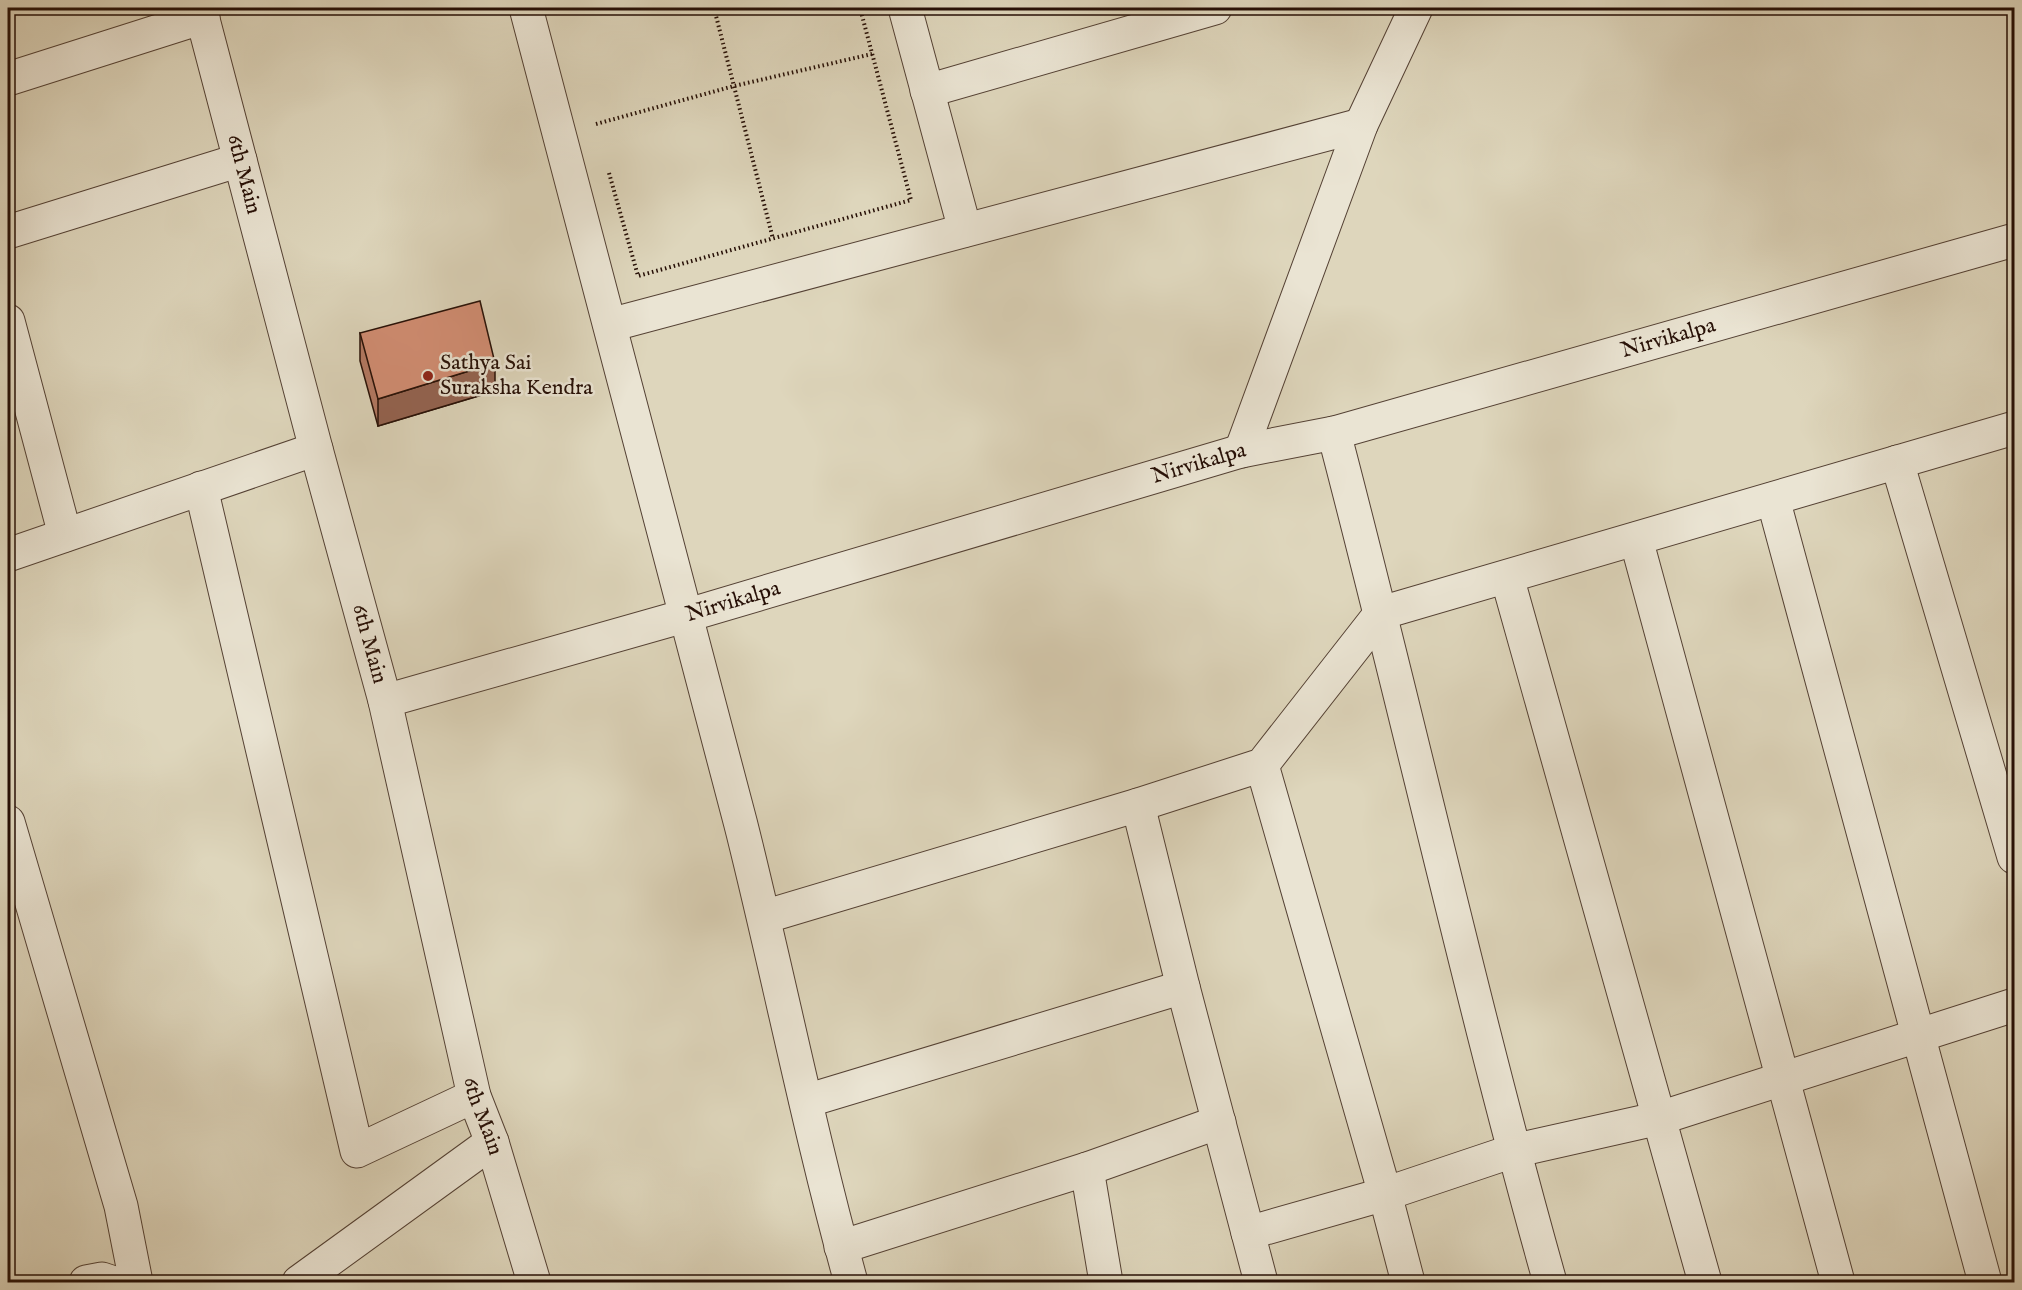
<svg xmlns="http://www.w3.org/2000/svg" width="2022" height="1290" viewBox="0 0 2022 1290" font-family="'IM FELL English',serif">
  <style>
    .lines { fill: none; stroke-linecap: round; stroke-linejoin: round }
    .minor-casing { stroke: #544134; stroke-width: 35 }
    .path { stroke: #260f06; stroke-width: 4; stroke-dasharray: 1.5 3; stroke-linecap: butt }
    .minor { stroke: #eae4d3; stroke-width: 33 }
    .wall { fill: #b57a64; stroke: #260f06; stroke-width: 1.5 }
    .shaded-wall { fill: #946351; stroke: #260f06; stroke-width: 1.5 }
    .building { fill: #d38e74; stroke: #260f06; stroke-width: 1.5 }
    .poi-dot { fill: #8f2418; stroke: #eae4d3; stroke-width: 2 }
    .labels { text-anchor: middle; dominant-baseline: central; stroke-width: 5; stroke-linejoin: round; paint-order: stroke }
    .street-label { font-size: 22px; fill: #260f06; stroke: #eae4d3 }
    .poi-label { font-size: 22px; fill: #260f06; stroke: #eae4d3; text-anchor: start }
  </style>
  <rect width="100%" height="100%" fill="#ded6bc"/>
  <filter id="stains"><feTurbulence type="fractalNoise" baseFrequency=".00333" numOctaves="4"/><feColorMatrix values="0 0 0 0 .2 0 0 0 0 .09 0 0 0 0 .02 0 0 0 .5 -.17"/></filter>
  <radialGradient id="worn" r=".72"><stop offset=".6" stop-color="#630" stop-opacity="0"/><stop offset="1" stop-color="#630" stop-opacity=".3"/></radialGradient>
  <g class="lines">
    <g class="minor-casing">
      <g id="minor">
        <path id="s1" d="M 200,8 L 316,449 L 385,701 L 474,1096 L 492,1142 L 534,1282"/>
        <path d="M 526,8 C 599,282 673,557 743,833 C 780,982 810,1134 851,1282"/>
        <polyline points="905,8 965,230"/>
        <polyline points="8,79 203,17"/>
        <polyline points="927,91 1215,8"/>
        <polyline points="8,232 240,160"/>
        <polyline points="8,321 65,535"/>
        <polyline points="610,325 1361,125"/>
        <path d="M 1334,433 C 1408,715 1471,1001 1550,1282"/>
        <polyline points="1241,451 1361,125 1416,8"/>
        <polyline points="1897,462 2014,857"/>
        <polyline points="201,488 357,1151 474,1096"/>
        <polyline points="1773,499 1985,1282"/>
        <polyline points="1636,539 1838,1282"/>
        <polyline points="8,555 316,449"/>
        <polyline points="1507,577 1705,1282"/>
        <path id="s2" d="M 385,701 L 688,615 L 1241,451 L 1334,433 L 2014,240"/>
        <polyline points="1262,765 1385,1194 1408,1282"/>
        <polyline points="1138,805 1183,987 1261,1282"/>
        <polyline points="8,822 121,1206 136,1282"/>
        <polyline points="764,917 1138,805 1262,765 1381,613 2014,428"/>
        <polyline points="806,1101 1183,987"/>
        <polyline points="1087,1169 1106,1282"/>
        <polyline points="1248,1233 1385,1194 1513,1151 1660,1118 2014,1005"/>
        <polyline points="841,1247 1087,1169 1219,1122"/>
        <polyline points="86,1282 102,1279 111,1282"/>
        <polyline points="299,1282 492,1142"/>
      </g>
    </g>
    <g class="path">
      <polyline points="714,8 773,239"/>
      <polyline points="596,124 734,86 872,54"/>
      <polyline points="609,173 638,276 911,200 860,8"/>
    </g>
    <use href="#minor" class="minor"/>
  </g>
  <polygon class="wall" points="360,333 495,391 378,426 360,361"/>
  <polygon class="shaded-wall" points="495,363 495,391 378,426 378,399"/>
  <polygon class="building" points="480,301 495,363 378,399 360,333"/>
  <circle class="poi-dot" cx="428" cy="376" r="6"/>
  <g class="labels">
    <g class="street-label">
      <text stroke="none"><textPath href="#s1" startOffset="172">6th Main</textPath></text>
      <text stroke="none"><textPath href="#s2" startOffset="1334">Nirvikalpa</textPath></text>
      <text stroke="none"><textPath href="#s2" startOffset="848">Nirvikalpa</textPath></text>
      <text stroke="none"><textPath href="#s2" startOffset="362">Nirvikalpa</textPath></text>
      <text stroke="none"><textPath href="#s1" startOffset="658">6th Main</textPath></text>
      <text stroke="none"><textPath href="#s1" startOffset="1144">6th Main</textPath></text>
    </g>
    <g class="poi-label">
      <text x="440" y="363">Sathya Sai<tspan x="440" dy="25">Suraksha Kendra</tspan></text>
    </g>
  </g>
  <rect width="2022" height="1290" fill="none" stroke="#ded6bc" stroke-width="30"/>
  <rect x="9" y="9" width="2004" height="1272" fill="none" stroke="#260f06" stroke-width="3"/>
  <rect x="15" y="15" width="1992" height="1260" fill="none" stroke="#260f06" stroke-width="1.5"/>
  <rect width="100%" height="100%" filter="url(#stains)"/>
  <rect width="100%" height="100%" fill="url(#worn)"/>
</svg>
